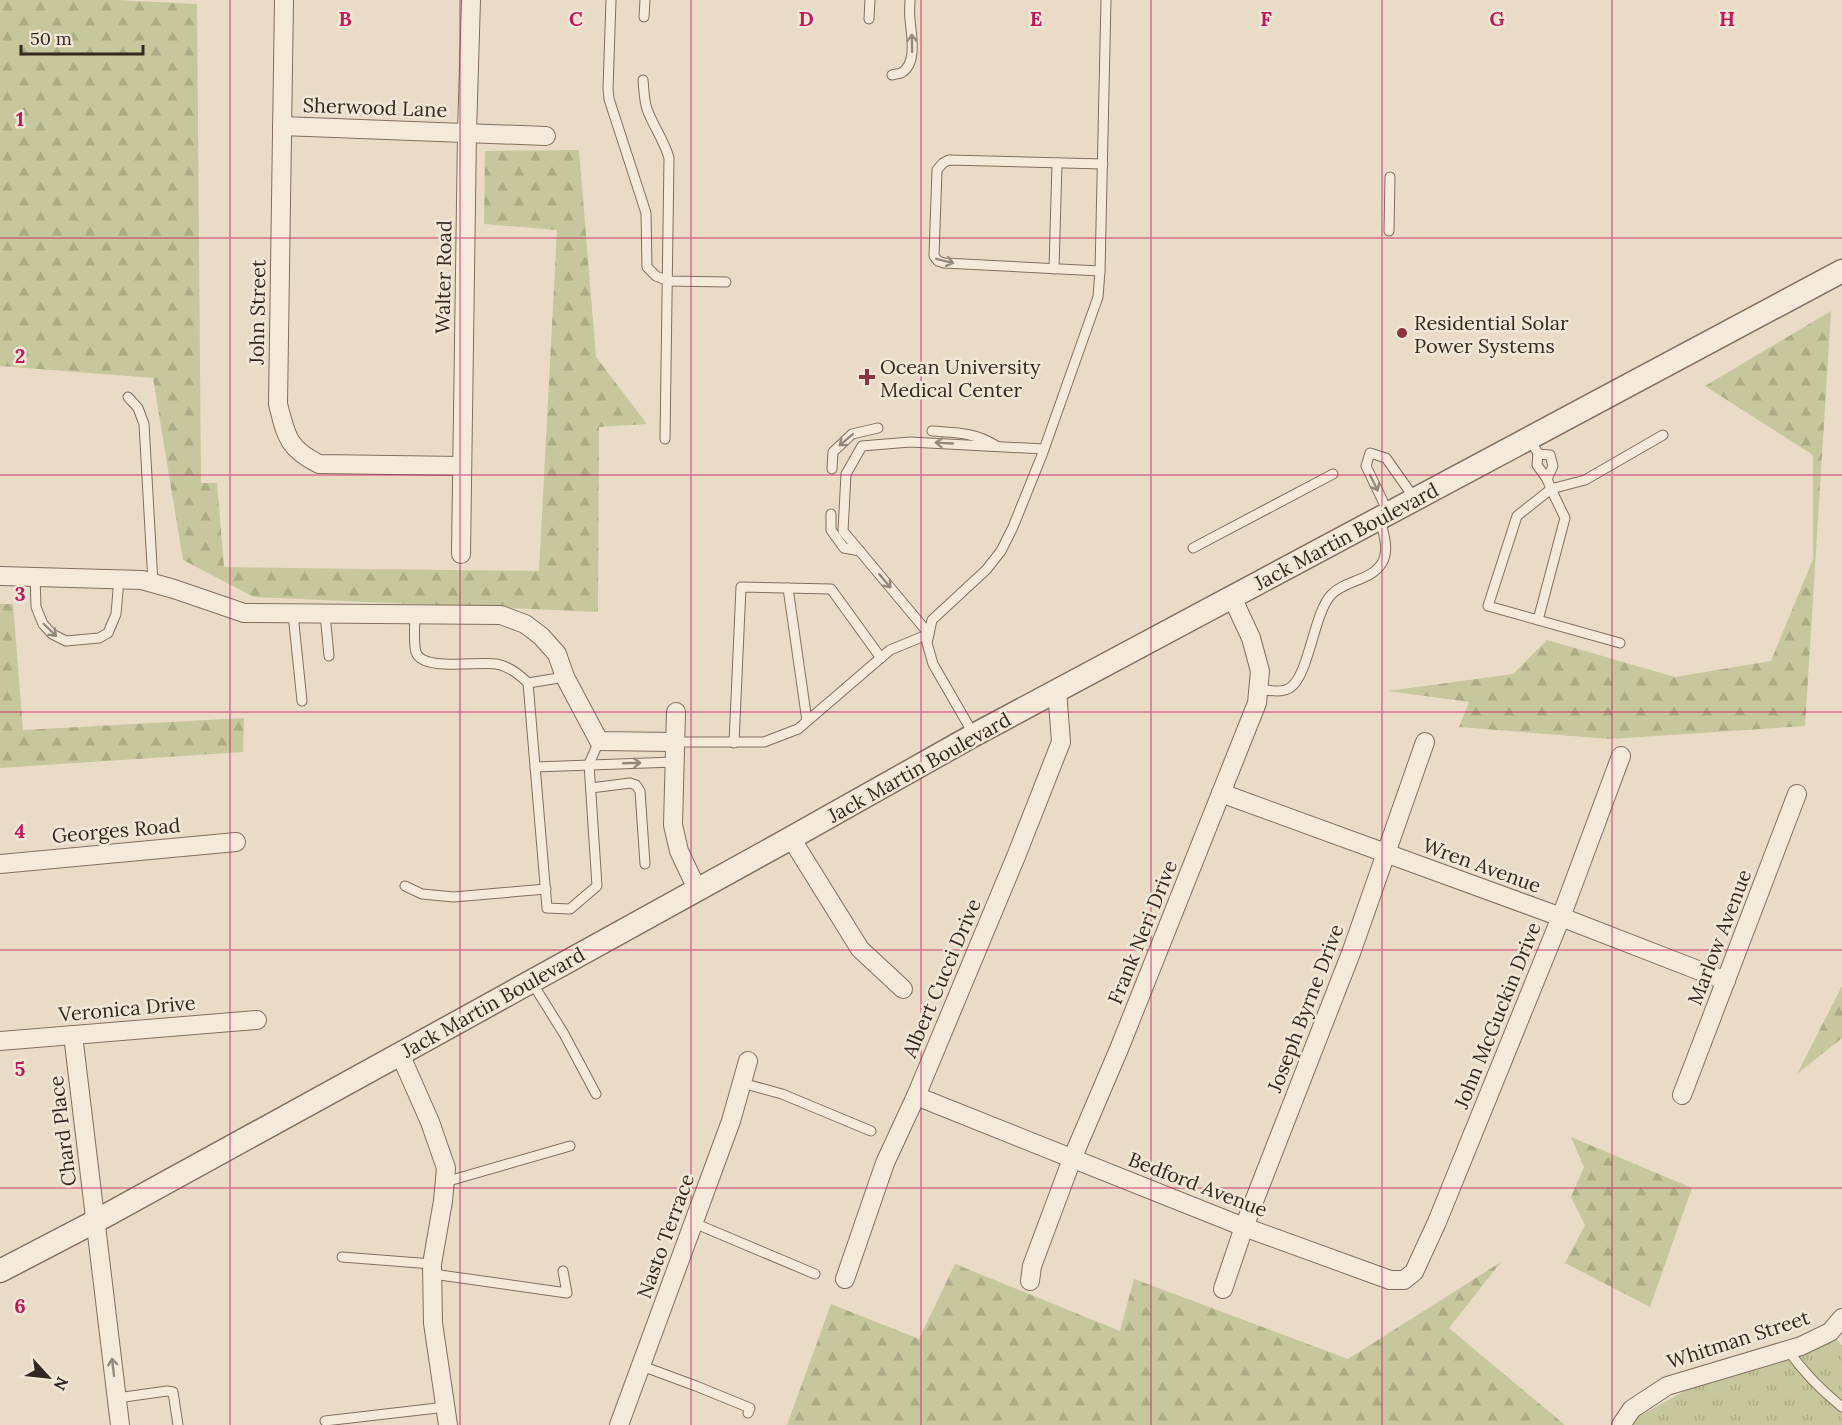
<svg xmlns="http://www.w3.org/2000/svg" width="1842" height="1425" viewBox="0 0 1842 1425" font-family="Lora,serif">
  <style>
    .grass { fill: url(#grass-tufts) }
    .forest { fill: url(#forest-firs) }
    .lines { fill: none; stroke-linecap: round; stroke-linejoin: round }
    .service-casing { stroke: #836e5f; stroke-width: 11 }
    .minor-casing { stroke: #836e5f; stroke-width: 20 }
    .tertiary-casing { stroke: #836e5f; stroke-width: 25 }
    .service { stroke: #f5eada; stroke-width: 9 }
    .minor { stroke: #f5eada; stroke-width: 18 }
    .tertiary { stroke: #f5eada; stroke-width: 22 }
    .oneway { stroke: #95897e }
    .grid { fill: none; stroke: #c2185b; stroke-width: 1.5; stroke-opacity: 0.55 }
    .poi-dot { fill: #8c3540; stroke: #f2e7d6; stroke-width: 2 }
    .labels { text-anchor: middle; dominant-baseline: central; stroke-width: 5; stroke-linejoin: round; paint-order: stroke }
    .street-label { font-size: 20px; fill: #352821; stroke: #f2e7d6 }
    .poi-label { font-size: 20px; fill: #352821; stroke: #f2e7d6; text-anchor: start }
    .grid-label { font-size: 20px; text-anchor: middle; font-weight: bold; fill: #c2185b; stroke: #f2e7d6; stroke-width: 5; stroke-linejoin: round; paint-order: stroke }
  </style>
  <defs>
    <pattern id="grass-tufts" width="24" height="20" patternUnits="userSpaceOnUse" patternTransform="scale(1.5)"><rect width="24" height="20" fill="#c6c79c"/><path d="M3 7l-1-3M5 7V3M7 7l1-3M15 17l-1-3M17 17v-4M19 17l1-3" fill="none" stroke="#abab86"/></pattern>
    <pattern id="forest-firs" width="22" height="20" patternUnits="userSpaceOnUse" patternTransform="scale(1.5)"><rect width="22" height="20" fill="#c6c79c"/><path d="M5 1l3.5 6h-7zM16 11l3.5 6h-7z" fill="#abab86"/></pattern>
  </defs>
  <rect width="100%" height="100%" fill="#eadbc7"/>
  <polygon class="grass" points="1827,1330 1842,1345 1842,1425 1623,1425 1721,1371"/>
  <g class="forest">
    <polygon points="0,0 118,0 197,4 201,483 217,483 224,567 539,571 557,230 484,224 485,151 579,150 596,357 647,424 599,427 598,612 254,597 183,560 153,378 0,366"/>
    <polygon points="1831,311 1805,726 1610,739 1459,727 1469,702 1388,691 1513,674 1547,640 1675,677 1771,661 1813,559 1813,455 1705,386"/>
    <polygon points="0,604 13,604 23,730 244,718 243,752 0,768"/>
    <polygon points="1842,986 1842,1038 1797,1074"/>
    <polygon points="1571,1137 1692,1188 1650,1307 1565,1263 1585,1225 1571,1197 1584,1167"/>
    <polygon points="1501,1262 1449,1328 1565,1425 787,1425 831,1304 919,1339 955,1264 1120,1331 1134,1279 1348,1359"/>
  </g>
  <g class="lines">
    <g class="service-casing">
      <g id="service">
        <polyline points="611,0 608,89 609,99 646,213 647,267 656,276 668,281 726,282"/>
        <polyline points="644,17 645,0"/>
        <polyline points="869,19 870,0"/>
        <path d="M 892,75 C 895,74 898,74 901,73 C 918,64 911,34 910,19 C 909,13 910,6 910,0"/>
        <path d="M 643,80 C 644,90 644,100 647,109 C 653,126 664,140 669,158 L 665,439"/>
        <polyline points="1389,231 1390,177"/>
        <polyline points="1054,269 1057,163"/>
        <polyline points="1100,271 944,263 938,261 934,256 937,170 943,163 949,160 1103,164"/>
        <polyline points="128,397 138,408 144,424 153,583"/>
        <path d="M 932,431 C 956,433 973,432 995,445"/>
        <polyline points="1530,438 1538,454 1537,465 1547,479 1551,489 1517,516 1488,606 1620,643"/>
        <polyline points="1538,454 1550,455 1553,466 1547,479"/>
        <polyline points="832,469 833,452 852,434 878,428"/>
        <polyline points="1388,512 1366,466 1370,453 1386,458 1415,499"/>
        <polyline points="831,514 831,530 844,548 860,551"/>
        <polyline points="1193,548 1333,474"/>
        <polyline points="35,576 36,607 43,624 52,634 66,641 99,638 108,633 116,614 119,579"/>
        <polyline points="788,588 807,721"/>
        <polyline points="293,614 302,701"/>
        <polyline points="325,614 329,656"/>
        <path d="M 415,615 C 415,626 413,641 416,652 C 422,672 479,661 496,664 C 509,666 519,674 528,683 L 565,677"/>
        <polyline points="1538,620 1565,518 1551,489 1585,480 1663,435"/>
        <polyline points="528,683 547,908 570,909 597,886 589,764 599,741"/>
        <path d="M 1259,689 C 1268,690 1282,694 1291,687 C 1309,674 1314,613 1331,595 C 1345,580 1371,581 1382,563 C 1390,549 1383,533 1380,518"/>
        <polyline points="974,735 933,664 927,643 932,620 986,570 1001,551 1013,527 1042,455 1098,297 1100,271 1106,0"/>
        <polyline points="674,742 764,742 798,729 890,650 929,634 843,531 846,474 862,446 910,442 1044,449"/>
        <polyline points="734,743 741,587 831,589 881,658"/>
        <polyline points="535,767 674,762"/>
        <polyline points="591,788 630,783 636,785 640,791 645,864"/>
        <polyline points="405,886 422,894 454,897 546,889"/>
        <polyline points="531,981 564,1034 596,1094"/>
        <polyline points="742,1083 782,1094 871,1131"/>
        <polyline points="445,1182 570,1146"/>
        <polyline points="694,1223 815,1274"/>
        <polyline points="342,1257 432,1264"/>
        <polyline points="433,1274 567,1293 563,1271"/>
        <path d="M 1788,1350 C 1803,1372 1821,1390 1842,1407"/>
        <polyline points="642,1366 696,1386 750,1408 748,1413"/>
        <polyline points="117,1398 167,1391 173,1392 178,1425"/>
        <polyline points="325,1421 446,1407"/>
      </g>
    </g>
    <g class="minor-casing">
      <g id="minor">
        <path d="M 284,0 L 278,404 C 286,436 288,449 319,464 L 462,466"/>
        <polyline points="282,126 546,136"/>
        <polyline points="461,554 467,132 471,0"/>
        <polyline points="0,576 142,580 174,589 244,613 501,615 525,624 541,636 557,654 565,677 599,741 674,742"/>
        <polyline points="676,712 673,825 679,851 697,889"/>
        <polyline points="1221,793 1561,917 1726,981"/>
        <polyline points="791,838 860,949 903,989"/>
        <polyline points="0,864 236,842"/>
        <polyline points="73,1035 120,1425"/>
        <polyline points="0,1041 257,1020"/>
        <polyline points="400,1054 430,1122 446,1168 443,1201 432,1264 433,1323 448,1425"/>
        <polyline points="1682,1095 1797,794"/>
        <polyline points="916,1096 1244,1227 1390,1280 1404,1280 1414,1272 1437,1222 1561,917 1621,756"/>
        <polyline points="845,1279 885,1163 916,1096 1017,854 1061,742 1057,690"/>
        <polyline points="1030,1281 1032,1266 1072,1159 1119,1049 1257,703 1260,671 1251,638 1232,597"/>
        <polyline points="1223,1289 1244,1227 1351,953 1425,742"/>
        <polyline points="619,1425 731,1121 748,1061"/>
        <polyline points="1621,1425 1632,1409 1667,1386 1801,1346 1830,1332 1842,1318"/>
      </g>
    </g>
    <g class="tertiary-casing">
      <polyline id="tertiary" points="0,1271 96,1221 400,1054 791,838 974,735 1842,271"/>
    </g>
    <use href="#service" class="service"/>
    <use href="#minor" class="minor"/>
    <use href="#tertiary" class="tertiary"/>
  </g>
  <defs><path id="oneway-shaft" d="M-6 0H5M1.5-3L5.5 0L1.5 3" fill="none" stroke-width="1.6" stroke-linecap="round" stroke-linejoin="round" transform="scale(1.5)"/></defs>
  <g class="oneway">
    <use href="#oneway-shaft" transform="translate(912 43) rotate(-91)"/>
    <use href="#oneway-shaft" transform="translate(945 261) rotate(14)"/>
    <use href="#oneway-shaft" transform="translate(846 440) rotate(139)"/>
    <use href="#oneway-shaft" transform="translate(944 443) rotate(-177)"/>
    <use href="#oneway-shaft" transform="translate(1374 483) rotate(64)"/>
    <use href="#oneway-shaft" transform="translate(885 581) rotate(50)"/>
    <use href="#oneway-shaft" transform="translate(50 630) rotate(44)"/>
    <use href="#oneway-shaft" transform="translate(632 763) rotate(-2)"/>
    <use href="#oneway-shaft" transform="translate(113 1367) rotate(-97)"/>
  </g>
  <path class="grid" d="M 230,0 L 230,1425M 460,0 L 460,1425M 691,0 L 691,1425M 921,0 L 921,1425M 1151,0 L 1151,1425M 1382,0 L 1382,1425M 1612,0 L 1612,1425M 0,238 L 1842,238M 0,475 L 1842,475M 0,712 L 1842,712M 0,950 L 1842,950M 0,1188 L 1842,1188"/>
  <g class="poi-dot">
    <circle cx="1402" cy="333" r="6"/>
    <path d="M864 368h6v6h6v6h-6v6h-6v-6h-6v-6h6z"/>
  </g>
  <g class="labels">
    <g class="street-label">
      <text transform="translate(375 107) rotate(2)">Sherwood Lane</text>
      <text transform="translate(443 277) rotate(-89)">Walter Road</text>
      <text transform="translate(257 312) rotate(-89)">John Street</text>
      <text transform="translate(1346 536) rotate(-28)">Jack Martin Boulevard</text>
      <text transform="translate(919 767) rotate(-29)">Jack Martin Boulevard</text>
      <text transform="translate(116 830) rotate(-5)">Georges Road</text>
      <text transform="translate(1482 865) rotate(20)">Wren Avenue</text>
      <text transform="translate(1142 932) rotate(-68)">Frank Neri Drive</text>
      <text transform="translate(1719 937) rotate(-69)">Marlow Avenue</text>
      <text transform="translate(941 978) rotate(-67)">Albert Cucci Drive</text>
      <text transform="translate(493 1002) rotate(-29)">Jack Martin Boulevard</text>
      <text transform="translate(127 1008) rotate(-5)">Veronica Drive</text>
      <text transform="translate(1305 1008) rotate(-69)">Joseph Byrne Drive</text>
      <text transform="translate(1497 1015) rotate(-68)">John McGuckin Drive</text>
      <text transform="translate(62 1131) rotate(-97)">Chard Place</text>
      <text transform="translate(1198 1184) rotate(21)">Bedford Avenue</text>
      <text transform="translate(665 1236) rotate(-70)">Nasto Terrace</text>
      <text transform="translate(1738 1339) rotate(-18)">Whitman Street</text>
    </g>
    <g class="poi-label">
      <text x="1414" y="322">Residential Solar<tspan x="1414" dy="23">Power Systems</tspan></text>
      <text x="880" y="366">Ocean University<tspan x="880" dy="23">Medical Center</tspan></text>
    </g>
  </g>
  <g class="grid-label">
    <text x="345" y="26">B</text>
    <text x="576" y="26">C</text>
    <text x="806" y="26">D</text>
    <text x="1036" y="26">E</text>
    <text x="1266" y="26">F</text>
    <text x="1497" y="26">G</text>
    <text x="1727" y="26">H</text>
    <text x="20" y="126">1</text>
    <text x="20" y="363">2</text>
    <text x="20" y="601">3</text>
    <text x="20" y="838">4</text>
    <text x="20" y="1076">5</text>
    <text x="20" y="1313">6</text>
  </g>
  <g transform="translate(48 1377) rotate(117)" stroke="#f2e7d6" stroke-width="4.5" paint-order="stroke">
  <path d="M0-4.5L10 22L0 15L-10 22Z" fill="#352821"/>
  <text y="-9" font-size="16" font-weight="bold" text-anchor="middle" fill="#352821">N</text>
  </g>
  <path d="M21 45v9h122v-9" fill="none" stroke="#352821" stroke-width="3"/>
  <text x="30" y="45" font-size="18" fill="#352821" stroke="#f2e7d6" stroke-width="4.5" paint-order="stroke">50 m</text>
</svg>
